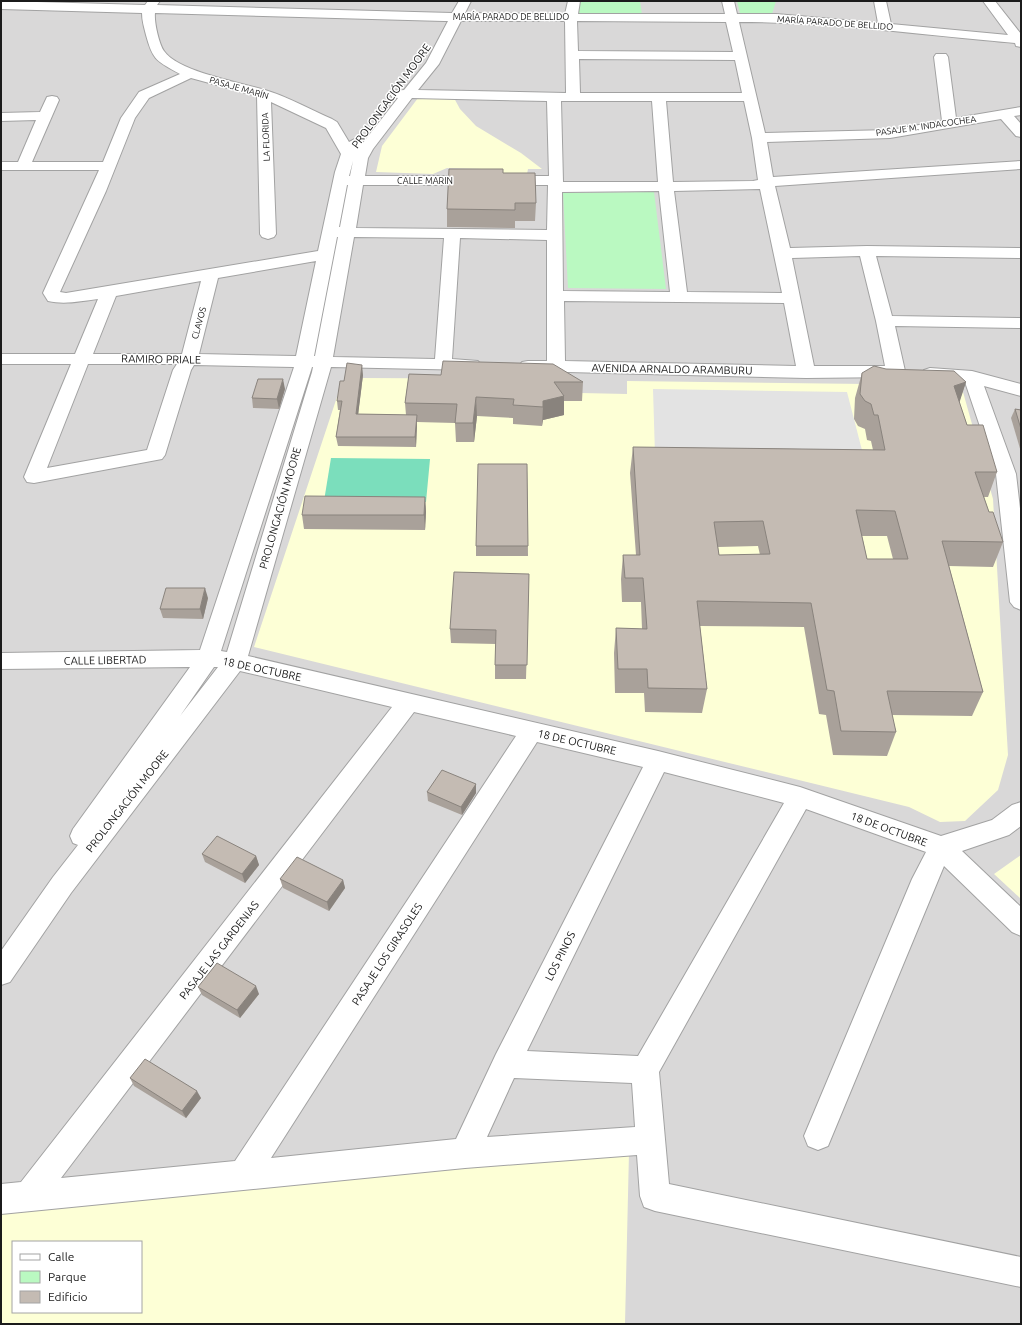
<svg xmlns="http://www.w3.org/2000/svg" width="1022" height="1325" viewBox="0 0 1022 1325" font-family="Ubuntu,sans-serif">
  <style>
    .residential { fill: #d9d8d8; fill-rule: evenodd }
    .education { fill: #fdffd6; fill-rule: evenodd }
    .park { fill: #baf9c1 }
    .pitch { fill: #7bdebc }
    .parking { fill: #e3e3e3 }
    .lines { fill: none; stroke-linecap: round; stroke-linejoin: round }
    .minor-casing { stroke: #a2a2a2; stroke-width: 2 }
    .minor { fill: #fff; fill-rule: evenodd }
    .wall { fill: #a9a19a; fill-rule: evenodd }
    .shaded-wall { fill: #89837d }
    .building { fill: #c4bbb3; stroke: #89837d; fill-rule: evenodd }
    .labels { text-anchor: middle; dominant-baseline: central; stroke-width: 3; stroke-linejoin: round; paint-order: stroke }
    .far-street-label { font-size: 9px; fill: #1b1b1b; stroke: #fff }
    .street-label { font-size: 11px; fill: #1b1b1b; stroke: #fff }
  </style>
  <rect width="100%" height="100%" fill="#ede9e0"/>
  <path class="residential" d="M 1,1 L 1021,1 L 1021,1324 L 1,1324 ZM 13,1242 L 141,1242 L 141,1312 L 13,1312 Z"/>
  <g class="education">
    <polygon points="418,98 454,98 460,109 476,126 521,153 542,169 528,169 527,174 490,174 482,169 447,168 433,174 376,172 382,146"/>
    <polygon points="360,378 554,379 581,393 627,394 627,381 950,385 963,392 993,499 1008,755 998,790 965,821 940,822 909,807 254,647 340,388"/>
    <polygon points="1021,855 1021,899 994,874"/>
    <path d="M 629,1152 L 625,1324 L 1,1324 L 1,1206 ZM 13,1242 L 141,1242 L 141,1312 L 13,1312 Z"/>
  </g>
  <g class="park">
    <polygon points="579,1 640,1 642,15 579,14"/>
    <polygon points="737,1 776,1 772,14 740,13"/>
    <polygon points="654,192 666,289 568,288 563,193"/>
  </g>
  <polygon class="pitch" points="331,458 430,459 426,502 324,501"/>
  <polygon class="parking" points="653,389 847,392 864,458 655,455"/>
  <g class="lines">
    <g class="minor-casing">
      <g id="minor">
        <path d="M 1,1 L 145,5 L 148,1 L 160,1 L 157,5 L 452,13 L 459,1 L 471,1 L 465,13 L 565,14 L 568,1 L 580,1 L 578,14 L 725,14 L 722,1 L 734,1 L 737,14 L 776,14 L 878,23 L 874,1 L 886,1 L 891,24 L 1008,35 L 983,1 L 995,1 L 1021,34 L 1021,47 L 1016,46 L 1015,43 C 923,35 831,22 739,22 L 765,133 L 890,130 L 942,121 L 934,57 L 936,54 L 946,54 L 948,57 L 956,118 L 1021,107 L 1021,115 L 1014,116 L 1021,124 L 1021,137 L 1016,136 L 1001,119 L 890,138 L 767,142 L 773,177 L 1021,161 L 1021,169 L 775,186 L 790,248 L 867,246 L 1021,248 L 1021,258 L 876,256 L 892,316 L 1021,318 L 1021,328 L 895,326 L 905,371 L 902,375 L 896,377 L 806,378 L 528,371 L 522,370 L 519,366 L 522,362 L 528,361 L 547,361 L 547,240 L 460,238 L 452,359 L 478,361 L 481,365 L 478,369 L 472,370 L 331,367 L 248,656 L 658,751 L 800,787 L 941,836 L 992,820 L 1012,805 L 1021,802 L 1021,826 L 1009,835 L 962,851 L 1021,907 L 1021,936 L 1012,932 L 944,866 L 828,1146 L 818,1150 L 808,1146 L 804,1136 L 912,879 L 926,852 L 806,809 L 659,1072 L 669,1184 L 1021,1257 L 1021,1287 L 655,1211 L 644,1207 L 640,1196 L 637,1155 L 465,1168 L 1,1214 L 1,1184 L 21,1182 L 392,707 L 240,671 L 71,893 L 10,982 L 1,985 L 1,951 L 53,877 L 78,845 L 73,843 L 70,836 L 73,829 L 190,667 L 1,669 L 1,653 L 200,650 L 294,367 L 194,365 L 191,370 L 165,455 L 162,459 L 34,483 L 27,482 L 24,477 L 71,364 L 1,364 L 1,354 L 75,354 L 98,299 C 81,301 65,305 48,301 L 43,293 L 99,170 L 1,170 L 1,162 L 18,162 L 36,120 L 1,121 L 1,113 L 40,112 L 47,97 L 52,96 L 57,97 L 59,100 L 32,162 L 103,162 L 121,118 L 139,92 L 180,74 C 157,61 153,61 146,35 C 144,27 142,21 142,13 L 1,9 ZM 155,13 L 444,21 L 448,21 L 426,63 L 404,90 L 392,91 L 390,94 L 392,97 L 398,98 L 362,144 L 360,140 L 355,139 L 349,142 L 337,122 L 332,119 C 311,110 290,98 268,91 C 243,83 178,72 164,51 C 159,44 154,22 155,13 ZM 461,21 L 565,21 L 566,93 L 418,90 L 439,64 ZM 577,21 L 726,22 L 733,52 L 578,51 ZM 579,59 L 735,60 L 742,93 L 580,93 ZM 191,78 L 257,96 L 260,234 L 262,237 L 268,239 L 274,237 L 276,234 L 271,102 L 326,128 L 341,154 L 335,172 L 318,251 L 66,293 L 60,292 L 106,191 L 135,118 L 149,98 ZM 412,98 L 547,101 L 549,176 L 365,176 L 368,158 L 373,149 ZM 561,101 L 652,101 L 658,182 L 563,182 ZM 666,101 L 744,101 L 752,138 L 758,180 L 753,181 L 673,182 ZM 353,161 L 350,176 L 349,176 ZM 347,185 L 348,185 L 340,227 L 339,227 ZM 363,185 L 548,185 L 547,230 L 356,228 ZM 760,189 L 782,293 L 687,292 L 674,191 ZM 659,191 L 670,292 L 563,291 L 562,192 ZM 337,237 L 338,237 L 315,356 L 314,356 ZM 354,237 L 444,238 L 435,359 L 333,357 ZM 860,256 L 876,321 L 885,366 L 814,366 L 792,258 ZM 316,261 L 296,356 L 199,354 L 218,278 ZM 201,281 L 182,354 L 93,354 L 116,296 ZM 564,301 L 784,303 L 796,366 L 565,361 ZM 88,364 L 177,364 L 173,370 L 147,450 L 47,468 ZM 312,367 L 313,367 L 312,372 L 227,652 L 221,651 ZM 214,667 L 218,667 L 180,716 ZM 414,712 L 516,736 L 235,1161 L 61,1178 ZM 537,742 L 643,767 L 496,1054 L 456,1139 L 271,1158 ZM 664,772 L 784,803 L 638,1056 L 527,1051 ZM 514,1078 L 632,1083 L 635,1127 L 487,1137 Z"/>
        <polygon points="930,368 972,371 1021,384 1021,396 984,386 1016,474 1021,517 1021,610 1014,607 1010,602 996,474 965,382 924,378 921,374 924,370"/>
      </g>
    </g>
    <use href="#minor" class="minor"/>
  </g>
  <g class="wall">
    <polygon points="503,173 536,203 535,221 515,221 515,228 447,227 447,209"/>
    <path d="M 886,369 L 966,382 L 959,402 L 967,425 L 997,472 L 988,497 L 984,497 L 989,512 L 1003,542 L 993,567 L 949,566 L 983,692 L 972,716 L 892,715 L 896,732 L 887,756 L 833,755 L 826,715 L 819,714 L 804,627 L 700,626 L 707,689 L 702,713 L 645,712 L 644,693 L 615,693 L 614,653 L 616,628 L 642,629 L 641,602 L 622,602 L 621,579 L 623,555 L 636,555 L 630,473 L 633,447 L 873,450 L 871,441 L 867,440 L 865,429 L 858,426 L 854,419 L 855,398 L 862,373 ZM 862,536 L 887,536 L 893,559 L 867,559 ZM 758,546 L 760,555 L 719,555 L 718,547 Z"/>
    <polygon points="409,374 583,382 582,401 564,401 564,415 543,420 542,426 513,424 513,418 477,416 474,442 456,442 455,423 417,422 416,447 338,446 336,437 340,410 338,410 337,401 344,381 363,375 358,414 406,415 405,403"/>
    <polygon points="285,389 279,409 253,408 252,398"/>
    <polygon points="1015,409 1021,410 1021,452 1011,418"/>
    <polygon points="527,464 528,556 476,556 476,546"/>
    <polygon points="425,497 426,512 425,530 304,529 302,515"/>
    <polygon points="529,574 526,679 495,679 495,665 496,644 451,643 450,629"/>
    <polygon points="208,598 203,619 163,618 160,609"/>
    <polygon points="476,784 476,793 462,815 428,801 427,792"/>
    <polygon points="202,854 256,856 259,865 245,883 205,862"/>
    <polygon points="280,879 343,880 345,888 329,911 283,888"/>
    <polygon points="198,987 259,994 240,1018 202,995"/>
    <polygon points="130,1078 201,1098 186,1118 134,1086"/>
  </g>
  <g class="shaded-wall">
    <polygon points="362,365 363,375 357,424 356,414"/>
    <polygon points="283,379 285,389 279,409 277,399"/>
    <polygon points="966,382 958,407 954,386"/>
    <polygon points="564,396 564,415 543,420 542,426 543,407 543,401"/>
    <polygon points="476,397 477,416 474,442 473,423"/>
    <polygon points="417,415 417,425 416,447 415,437"/>
    <polygon points="425,497 426,512 425,530 424,515"/>
    <polygon points="205,588 208,598 203,619 200,609"/>
    <polygon points="476,784 476,793 462,815 461,807"/>
    <polygon points="256,856 259,865 245,883 242,874"/>
    <polygon points="343,880 345,888 329,911 327,902"/>
    <polygon points="256,986 259,994 240,1018 237,1010"/>
    <polygon points="197,1091 201,1098 186,1118 182,1111"/>
  </g>
  <g class="building">
    <polygon points="449,169 503,169 503,173 535,173 536,203 515,203 515,210 447,209"/>
    <polygon points="443,361 553,364 583,382 554,382 564,396 543,401 543,407 513,405 514,399 476,397 473,423 455,423 457,404 405,403 409,374 441,375"/>
    <polygon points="347,363 362,365 356,414 417,415 415,437 336,437 342,401 337,401 340,381 344,381"/>
    <path d="M 874,366 L 886,369 L 954,371 L 966,382 L 954,386 L 967,425 L 983,425 L 997,472 L 975,472 L 989,512 L 993,512 L 1003,542 L 942,541 L 983,692 L 887,691 L 896,732 L 841,731 L 834,691 L 827,690 L 811,603 L 697,601 L 707,689 L 648,688 L 647,669 L 618,669 L 616,628 L 647,629 L 643,578 L 625,578 L 623,555 L 640,555 L 633,447 L 885,450 L 878,415 L 874,415 L 871,404 L 865,401 L 860,394 L 862,373 ZM 856,510 L 895,511 L 908,559 L 867,559 ZM 763,521 L 770,554 L 719,555 L 714,522 Z"/>
    <polygon points="258,379 283,379 277,399 252,398"/>
    <polygon points="1015,409 1021,410 1021,429"/>
    <polygon points="478,464 527,464 528,546 476,546"/>
    <polygon points="305,496 425,497 424,515 302,515"/>
    <polygon points="454,572 529,574 527,665 495,665 496,630 450,629"/>
    <polygon points="166,588 205,588 200,609 160,609"/>
    <polygon points="442,770 476,784 461,807 427,792"/>
    <polygon points="217,836 256,856 242,874 202,854"/>
    <polygon points="297,857 343,880 327,902 280,879"/>
    <polygon points="217,963 256,986 237,1010 198,987"/>
    <polygon points="145,1059 197,1091 182,1111 130,1078"/>
  </g>
  <g class="labels">
    <g class="far-street-label">
      <text x="511" y="17">MARÍA PARADO DE BELLIDO</text>
      <text transform="translate(835 23) rotate(4)">MARÍA PARADO DE BELLIDO</text>
      <text transform="translate(239 88) rotate(16)">PASAJE MARÍN</text>
      <text transform="translate(926 126) rotate(-8)">PASAJE M. INDACOCHEA</text>
      <text transform="translate(266 137) rotate(-92)">LA FLORIDA</text>
      <text x="425" y="181">CALLE MARIN</text>
      <text transform="translate(199 323) rotate(-75)">CLAVOS</text>
    </g>
    <g class="street-label">
      <text transform="translate(391 96) rotate(-54)">PROLONGACIÓN MOORE</text>
      <text transform="translate(161 359) rotate(1)">RAMIRO PRIALE</text>
      <text transform="translate(672 369) rotate(1)">AVENIDA ARNALDO ARAMBURU</text>
      <text transform="translate(280 508) rotate(-74)">PROLONGACIÓN MOORE</text>
      <text transform="translate(105 660) rotate(-1)">CALLE LIBERTAD</text>
      <text transform="translate(262 669) rotate(12)">18 DE OCTUBRE</text>
      <text transform="translate(577 742) rotate(13)">18 DE OCTUBRE</text>
      <text transform="translate(127 801) rotate(-52)">PROLONGACIÓN MOORE</text>
      <text transform="translate(889 829) rotate(20)">18 DE OCTUBRE</text>
      <text transform="translate(219 950) rotate(-52)">PASAJE LAS GARDENIAS</text>
      <text transform="translate(387 954) rotate(-57)">PASAJE LOS GIRASOLES</text>
      <text transform="translate(560 956) rotate(-63)">LOS PINOS</text>
    </g>
  </g>
  <rect width="1022" height="1325" fill="none" stroke="#1b1b1b" stroke-width="4"/>
  <rect x="12" y="1241" width="130" height="72" fill="#ffffff" stroke="#a4a4a4"/>
  <rect x="20" y="1254" width="20" height="6" fill="#ffffff" stroke="#a4a4a4"/>
  <text x="48" y="1261" font-size="12" fill="#1b1b1b">Calle</text>
  <rect x="20" y="1271" width="20" height="12" fill="#baf9c1" stroke="#a4a4a4"/>
  <text x="48" y="1281" font-size="12" fill="#1b1b1b">Parque</text>
  <rect x="20" y="1291" width="20" height="12" fill="#c4bbb3" stroke="#a4a4a4"/>
  <text x="48" y="1301" font-size="12" fill="#1b1b1b">Edificio</text>
</svg>
